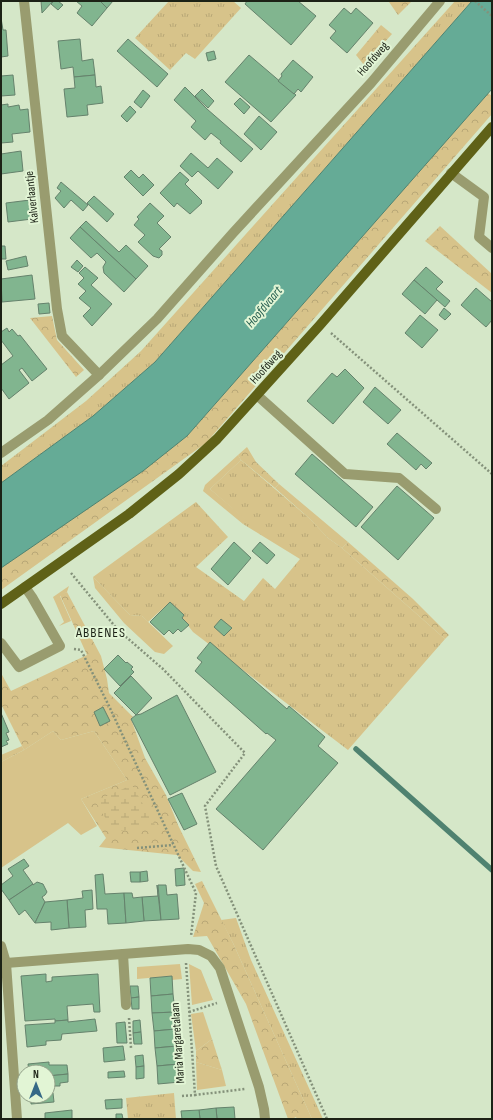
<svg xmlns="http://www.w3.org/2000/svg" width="493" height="1120" viewBox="0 0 493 1120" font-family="'Sofia Sans Condensed',sans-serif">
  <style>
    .grass { fill: url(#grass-tufts) }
    .forest { fill: url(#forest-crowns) }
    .wetland { fill: url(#wetland-marsh) }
    .garden { fill: #d7c38a }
    .water { fill: #65ab96; stroke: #4f8270 }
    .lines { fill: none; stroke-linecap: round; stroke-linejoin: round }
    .stream { stroke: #4f8270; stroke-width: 5.5 }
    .building { fill: #81b58f; stroke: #65826c }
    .path { stroke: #84917a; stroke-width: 2.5; stroke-dasharray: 2 2; stroke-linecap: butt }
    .minor { stroke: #999c6f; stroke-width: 10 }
    .major { stroke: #5f6117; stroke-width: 10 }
    .labels { text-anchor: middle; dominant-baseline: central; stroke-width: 4; stroke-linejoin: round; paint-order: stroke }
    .street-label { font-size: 12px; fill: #1c2216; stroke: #e2f5d5 }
    .water-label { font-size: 13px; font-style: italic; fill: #255e4f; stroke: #e2f5d5 }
    .quarter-label { font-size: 14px; letter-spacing: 1px; fill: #1c2216; stroke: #e2f5d5 }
  </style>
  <defs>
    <pattern id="grass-tufts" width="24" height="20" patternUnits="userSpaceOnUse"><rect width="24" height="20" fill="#d7c38a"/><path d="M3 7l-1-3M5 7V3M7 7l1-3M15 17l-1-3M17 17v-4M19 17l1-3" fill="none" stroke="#b8a776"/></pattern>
    <pattern id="forest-crowns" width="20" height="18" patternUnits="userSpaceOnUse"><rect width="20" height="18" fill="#d7c38a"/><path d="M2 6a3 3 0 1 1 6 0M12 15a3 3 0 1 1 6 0" fill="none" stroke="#b8a776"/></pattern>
    <pattern id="wetland-marsh" width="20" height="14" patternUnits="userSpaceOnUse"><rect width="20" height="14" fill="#d7c38a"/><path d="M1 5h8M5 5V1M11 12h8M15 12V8" fill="none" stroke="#b8a776"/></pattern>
  </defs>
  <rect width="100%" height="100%" fill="#d5e7c8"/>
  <g class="grass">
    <polygon points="169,1 233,1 241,8 195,59 186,53 170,70 135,38"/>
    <polygon points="455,1 470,1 471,2 155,362 93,416 1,483 1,466 86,401 141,351"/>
    <polygon points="241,460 310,519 328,538 342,548 445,639 348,750 193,632 170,602 148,622 142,616 130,615 93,577 196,502 228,537 196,567 244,601 263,578 275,589 300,559 243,524 247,521 210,489"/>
    <polygon points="22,746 24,750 1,762 1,755"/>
    <polygon points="236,918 251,960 323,1119 312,1119 233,943 221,920"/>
    <polygon points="174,1093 176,1119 128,1119 126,1098"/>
  </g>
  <g class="forest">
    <polygon points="391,1 412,1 398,15 389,2"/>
    <polygon points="381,25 392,34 364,65 356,55"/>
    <polygon points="488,93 492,96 492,114 206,443 1,590 1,567 187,436"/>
    <polygon points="440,226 492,274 492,293 425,241"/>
    <polygon points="52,316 57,340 84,370 76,377 30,318"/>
    <polygon points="247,447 256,462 279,484 275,488 241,460 238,455"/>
    <polygon points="348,542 413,599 449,635 445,639 342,548"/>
    <polygon points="67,592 101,656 107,679 109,693 133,717 131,719 145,758 166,795 178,825 201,872 193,871 177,855 99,847 106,838 81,799 127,780 94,731 61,740 53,731 24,750 1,704 1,673 11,691 87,655 60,595"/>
    <polygon points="202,881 233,943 312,1119 297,1119 296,1117 292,1119 288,1119 246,1004 207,936 193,937 204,903 195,884"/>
    <polygon points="212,1039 222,1070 196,1062 196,1051"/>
  </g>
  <polygon class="wetland" points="132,785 155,825 114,832 95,801"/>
  <g class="garden">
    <polygon points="238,455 241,460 210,489 248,521 243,524 203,491 205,485"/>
    <polygon points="279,484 348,542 342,548 328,538 310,519 275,488"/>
    <polygon points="93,577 130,615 142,616 173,646 164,654 155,652 124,623 95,588"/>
    <polygon points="69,586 67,592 60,596 71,621 59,626 64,622 53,597"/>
    <polygon points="53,731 61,740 94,731 127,780 81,799 97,826 81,835 68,823 1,868 1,762 24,750"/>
    <polygon points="180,964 182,979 172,980 171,976 137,979 137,967"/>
    <polygon points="189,964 201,970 213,1000 192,1005"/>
    <polygon points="203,1012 212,1039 196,1051 191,1014"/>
    <polygon points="196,1062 222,1070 226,1086 197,1090"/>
  </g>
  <polygon class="water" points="472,1 492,1 492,89 187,436 143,471 1,568 1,483 93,416 155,362"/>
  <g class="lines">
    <polyline class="stream" points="356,749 492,870"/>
  </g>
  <g class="building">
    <polygon points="41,1 53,1 42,13"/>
    <polygon points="54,1 58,1 63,5 58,10 51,4"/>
    <polygon points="76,1 100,1 107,8 92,26 77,13 82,6"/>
    <polygon points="100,1 113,1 107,8"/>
    <polygon points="247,1 298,1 316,16 291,45 245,4"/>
    <polygon points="344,8 351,14 356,8 373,23 347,53 330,38 336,31 329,25"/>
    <polygon points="1,18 3,30 6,30 8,56 1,57"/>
    <polygon points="80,39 82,61 93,59 95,75 74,77 73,67 61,69 58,41"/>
    <polygon points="128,39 168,74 157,87 117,51"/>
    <polygon points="214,51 216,59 208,61 206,53"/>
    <polygon points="249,55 296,95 271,122 225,82"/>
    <polygon points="293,60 313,77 301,92 298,89 294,94 278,81 282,76 281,74"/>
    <polygon points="13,75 15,95 1,96 1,76"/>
    <polygon points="95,75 96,87 101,86 103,103 87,105 88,115 67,117 64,89 75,88 74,77"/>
    <polygon points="185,87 207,109 253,149 241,162 220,143 221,141 211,133 205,140 191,127 196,121 174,100"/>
    <polygon points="202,89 214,101 208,108 195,96"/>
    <polygon points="143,90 150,96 141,108 134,102"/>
    <polygon points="240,98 250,107 244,114 234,104"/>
    <polygon points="8,104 8,107 19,105 20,110 28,109 30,132 12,134 13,142 1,143 1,105"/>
    <polygon points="130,106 136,112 127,122 121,116"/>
    <polygon points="259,116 277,132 261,150 244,134"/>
    <polygon points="21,151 23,171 1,174 1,154"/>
    <polygon points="191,153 208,168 217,158 233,172 218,189 198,171 192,177 180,166"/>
    <polygon points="131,170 139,178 143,174 154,185 143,196 124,177"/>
    <polygon points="180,172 189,180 185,184 202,201 201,202 202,203 190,214 177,203 174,207 160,193"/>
    <polygon points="61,182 88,205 83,211 71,200 64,208 55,198 61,191 57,188"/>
    <polygon points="94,196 114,214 107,222 87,203"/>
    <polygon points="30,200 32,219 8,222 6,203"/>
    <polygon points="150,203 164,216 157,223 171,237 159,249 162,251 162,255 159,258 153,256 138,242 145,235 134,225 139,219 137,217"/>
    <polygon points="86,221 119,252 126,245 148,266 136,279 80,227"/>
    <polygon points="80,227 136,279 124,292 104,273 103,267 106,262 97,253 91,258 70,238"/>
    <polygon points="1,246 5,246 6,259 1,259"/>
    <polygon points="26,256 28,266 8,270 6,261"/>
    <polygon points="77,260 83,266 78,272 71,267"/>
    <polygon points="85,267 98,278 91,285 112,304 92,326 83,316 91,308 79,298 86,291 78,284 84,278 79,273"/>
    <polygon points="426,267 443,282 436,289 450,301 445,307 414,280"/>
    <polygon points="32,275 35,299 2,302 1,279"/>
    <polygon points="414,280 437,300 425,314 402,294"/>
    <polygon points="476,288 492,302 492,320 486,327 461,305"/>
    <polygon points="49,303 50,313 39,314 38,304"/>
    <polygon points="444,308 451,314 445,320 439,315"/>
    <polygon points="420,315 438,330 422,348 405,333"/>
    <polygon points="7,328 9,332 12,329 18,336 20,335 47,369 32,381 22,368 19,370 29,383 9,399 1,388 1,365 13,356 1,340 1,332"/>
    <polygon points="345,369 364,388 333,424 307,401 332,373 337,377"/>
    <polygon points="375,387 401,410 388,424 363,402"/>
    <polygon points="397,433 432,463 426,469 421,464 416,470 387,444"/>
    <polygon points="312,454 373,507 356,527 295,474"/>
    <polygon points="397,486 434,518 398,560 361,527"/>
    <polygon points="234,542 251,558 228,585 211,569"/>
    <polygon points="260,542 275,555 267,564 252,551"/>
    <polygon points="170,602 184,615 182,618 189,625 181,632 178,629 173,634 169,630 164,635 150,622"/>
    <polygon points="221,619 232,628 224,636 214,627"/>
    <polygon points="210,642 287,709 289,706 325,737 318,746 338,763 263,850 216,809 276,740 267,733 266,734 195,671 202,662 197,658"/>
    <polygon points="118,655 126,663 127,662 133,667 131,669 134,672 120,686 104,669"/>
    <polygon points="131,676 152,698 136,715 114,693"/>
    <polygon points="177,695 216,772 170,795 131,719 136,715 141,714"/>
    <polygon points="103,707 110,721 100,726 94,712"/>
    <polygon points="1,713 9,732 6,733 9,740 6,741 8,744 1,747"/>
    <polygon points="182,793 197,824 184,830 168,799"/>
    <polygon points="24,859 29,866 23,870 33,884 9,900 1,889 1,885 13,876 8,869"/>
    <polygon points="184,868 185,885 176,886 175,869"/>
    <polygon points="147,871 148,881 140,882 140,872"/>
    <polygon points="130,872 140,872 140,882 131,882"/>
    <polygon points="103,874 105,894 124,893 126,923 108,924 107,909 97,909 95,875"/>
    <polygon points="37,882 43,884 47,892 45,895 42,897 45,902 35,923 25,910 19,915 9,900 33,884 33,885"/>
    <polygon points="157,885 161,920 144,921 142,897 158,896"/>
    <polygon points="158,885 166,885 167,895 177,894 179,919 161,920"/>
    <polygon points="92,890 93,909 85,910 86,927 69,928 67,900 83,898 82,891"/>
    <polygon points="124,893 132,893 133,898 142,897 144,921 126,923"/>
    <polygon points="67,900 69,928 51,930 51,922 35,923 45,902"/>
    <polygon points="46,974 46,982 52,981 52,977 98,974 100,1012 94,1012 93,1004 67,1006 68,1020 55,1021 55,1019 25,1021 21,976"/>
    <polygon points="172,976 173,994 151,996 150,978"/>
    <polygon points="130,986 138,986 139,997 131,998"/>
    <polygon points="173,994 175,1012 152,1013 151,996"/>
    <polygon points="139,997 139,1009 132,1009 131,998"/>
    <polygon points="175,1012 176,1029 154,1031 152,1013"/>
    <polygon points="95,1019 97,1031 62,1034 61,1040 46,1041 46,1045 27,1047 25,1025 55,1023 55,1021 68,1020 68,1022"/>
    <polygon points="140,1020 141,1032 133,1033 133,1021"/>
    <polygon points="125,1022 127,1043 117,1043 116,1023"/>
    <polygon points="176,1029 177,1046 155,1048 154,1031"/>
    <polygon points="141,1032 142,1044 134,1044 133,1033"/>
    <polygon points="123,1046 125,1060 104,1062 103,1048"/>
    <polygon points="177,1046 179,1064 157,1066 155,1048"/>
    <polygon points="143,1055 144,1066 136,1067 135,1056"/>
    <polygon points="49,1062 49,1065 67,1065 68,1074 48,1076 48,1072 29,1072 28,1064"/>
    <polygon points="179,1064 180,1082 158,1084 157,1066"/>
    <polygon points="144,1066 144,1078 136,1079 136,1067"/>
    <polygon points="124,1071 125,1077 108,1078 108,1072"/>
    <polygon points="68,1074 68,1082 60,1083 60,1086 51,1086 51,1090 48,1090 48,1076"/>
    <polygon points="53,1093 54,1102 31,1104 31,1096 48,1096 48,1094"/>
    <polygon points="122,1099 122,1108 106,1109 105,1100"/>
    <polygon points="234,1107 235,1119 217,1119 216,1108"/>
    <polygon points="216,1108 217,1119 200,1119 199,1110"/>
    <polygon points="72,1110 72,1119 45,1119 45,1113"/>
    <polygon points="199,1110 200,1119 182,1119 181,1111"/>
    <polygon points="116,1114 122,1114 123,1119 116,1119"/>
  </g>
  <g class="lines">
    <g class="path">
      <polyline points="475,1 492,16"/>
      <polyline points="331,333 492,474"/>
      <polyline points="71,573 118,630 163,669 245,753 205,806 216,866 327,1119"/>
      <polyline points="74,649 81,650 109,706 196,893 191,936"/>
      <polyline points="137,848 173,845"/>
      <polyline points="186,963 195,1095 245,1089"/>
      <polyline points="189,1012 217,1003"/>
      <polyline points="129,1018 131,1048"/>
      <polyline points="182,1096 195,1095"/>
    </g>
    <g class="minor">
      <polyline points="24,1 57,309 62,336 99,375"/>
      <polyline points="451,173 484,197 479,237 492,248"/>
      <polyline points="258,396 345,474 399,478 436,509"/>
      <polyline points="1,453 48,420 99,375 157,319 233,233 371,83 440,1"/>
      <polyline points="1,643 19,667 60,646 32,597 25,587"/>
      <polyline points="1,946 6,963 17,1119"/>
      <polyline points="123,954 126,1005"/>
      <polyline points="6,963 188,949 199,950 211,956 220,968 259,1087 264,1109 265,1119"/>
    </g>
    <polyline class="major" points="1,604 129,514 179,474 217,439 320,325 492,127"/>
  </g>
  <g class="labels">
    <g class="street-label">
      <text transform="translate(373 59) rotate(-49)">Hoofdweg</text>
      <text transform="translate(32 197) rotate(-96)">Kalverlaantje</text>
      <text transform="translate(266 367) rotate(-48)">Hoofdweg</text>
      <text transform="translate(178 1043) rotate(-94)">Maria Margaretalaan</text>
    </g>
    <g class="water-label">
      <text transform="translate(264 307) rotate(-50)">Hoofdvaart</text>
    </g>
    <g class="quarter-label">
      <text x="101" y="632">ABBENES</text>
    </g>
  </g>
  <rect width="493" height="1120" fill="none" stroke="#1c2216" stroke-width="4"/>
  <g transform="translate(36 1084)"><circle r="19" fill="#e2f5d5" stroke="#93a189"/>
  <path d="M0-3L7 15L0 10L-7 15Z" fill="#356986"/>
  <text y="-6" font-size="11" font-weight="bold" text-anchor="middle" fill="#1c2216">N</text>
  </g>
</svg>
